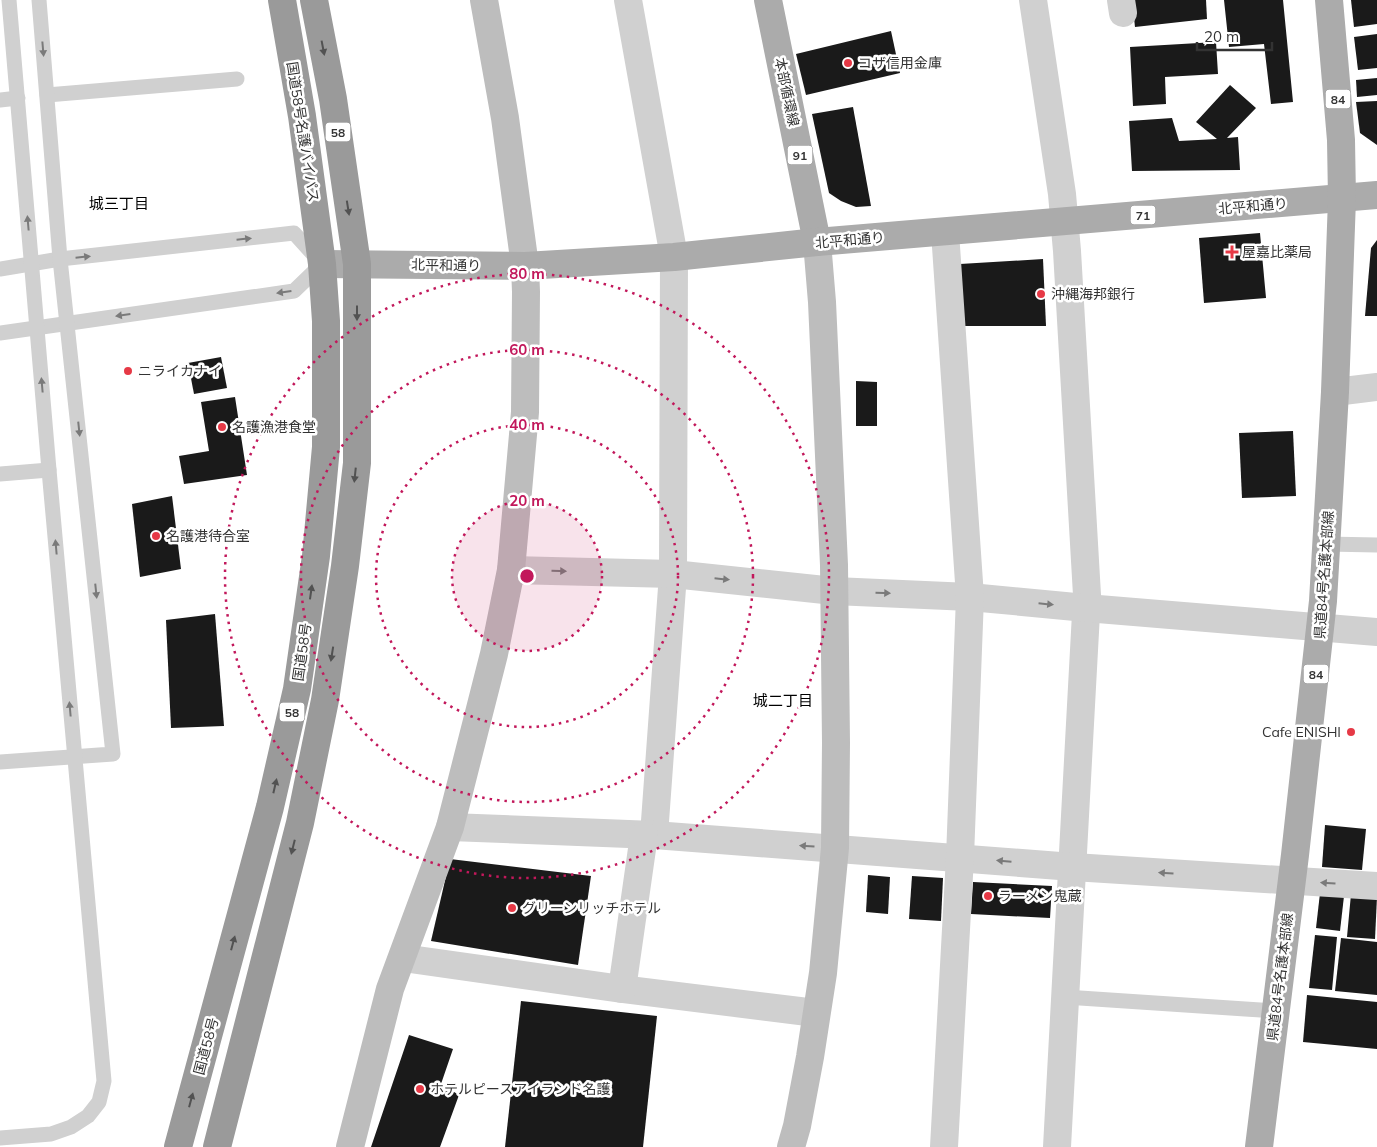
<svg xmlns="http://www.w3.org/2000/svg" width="1377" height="1147" viewBox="0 0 1377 1147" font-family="Mulish,'Noto Sans JP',sans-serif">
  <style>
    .building { fill: #1a1a1a }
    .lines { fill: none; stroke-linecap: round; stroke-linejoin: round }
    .lane { stroke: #d0d0d0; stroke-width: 15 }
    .street { stroke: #d0d0d0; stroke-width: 28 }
    .secondary { stroke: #bdbdbd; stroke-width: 28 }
    .primary { stroke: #ababab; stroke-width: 28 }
    .highway { stroke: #9a9a9a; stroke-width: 28 }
    .oneway { fill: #525252 }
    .oneway2 { fill: #7a7a7a }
    .ring { fill: none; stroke: #c2185b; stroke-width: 2.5; stroke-dasharray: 2.5 5 }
    .poi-dot { fill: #e63946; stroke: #fff; stroke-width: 2 }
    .labels { text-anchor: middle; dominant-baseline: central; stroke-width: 5; stroke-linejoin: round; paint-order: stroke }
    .shield { fill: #fff; stroke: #707070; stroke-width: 1 }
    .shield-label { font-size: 12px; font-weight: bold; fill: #333 }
    .poi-label { font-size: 14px; fill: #333; stroke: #fff; text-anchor: start }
    .street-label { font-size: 14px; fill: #333; stroke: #fff }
    .neighbourhood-label { font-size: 15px; fill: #000; stroke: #fff }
    .centre { fill: #c2185b; stroke: #fff; stroke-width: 2.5 }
    .ring-label { font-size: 15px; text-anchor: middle; font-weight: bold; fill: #c2185b; stroke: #fff; stroke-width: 5; stroke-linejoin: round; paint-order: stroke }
  </style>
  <rect width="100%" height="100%" fill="#fff"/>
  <g class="building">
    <polygon points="1132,0 1206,0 1207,19 1135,27"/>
    <polygon points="1224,0 1283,0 1293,102 1271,104 1264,44 1229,47"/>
    <polygon points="1351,0 1377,0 1377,24 1354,27"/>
    <polygon points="891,31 900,73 806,95 796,54"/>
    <polygon points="1377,34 1377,68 1358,70 1354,37"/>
    <polygon points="1216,42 1218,74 1165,77 1166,104 1133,106 1130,47"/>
    <polygon points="1377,78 1377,95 1357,97 1356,80"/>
    <polygon points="1230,85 1256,108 1227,138 1238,137 1240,170 1132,171 1129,121 1172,118 1179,141 1217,139 1196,122"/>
    <polygon points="1377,101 1377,145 1360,133 1356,102"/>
    <polygon points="853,107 871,206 856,207 841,201 829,193 812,114"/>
    <polygon points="1260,233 1266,298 1204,303 1199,238"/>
    <polygon points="1377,240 1377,316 1365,316 1371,248"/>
    <polygon points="1043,259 1046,326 962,326 960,264"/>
    <polygon points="221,357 227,388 194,394 188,363"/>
    <polygon points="856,381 877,382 877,426 856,426"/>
    <polygon points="235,397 247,475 184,484 179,456 209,451 201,402"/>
    <polygon points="1293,431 1296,496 1242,498 1239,433"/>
    <polygon points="172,496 181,569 140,577 132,504"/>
    <polygon points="215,614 224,726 171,728 166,620"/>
    <polygon points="1325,825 1366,829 1362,870 1322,867"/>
    <polygon points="450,859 591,876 578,965 431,941"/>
    <polygon points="868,875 890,877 888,914 866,912"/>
    <polygon points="912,876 943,878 941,921 909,919"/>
    <polygon points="973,882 1052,886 1050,918 971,914"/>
    <polygon points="1320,893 1344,896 1340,931 1316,928"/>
    <polygon points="1351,894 1377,897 1375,939 1347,937"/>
    <polygon points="1315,935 1337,937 1332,990 1309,988"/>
    <polygon points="1341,938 1377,942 1377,995 1335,991"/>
    <polygon points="1307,995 1377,1002 1377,1049 1303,1042"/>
    <polygon points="521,1001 657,1016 643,1147 505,1147"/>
    <polygon points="409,1035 453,1049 441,1084 459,1095 440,1147 371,1147"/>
  </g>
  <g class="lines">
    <g class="lane">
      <polyline points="47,95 237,79"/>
      <polyline points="0,100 18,98"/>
      <polyline points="0,269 60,259 294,233 322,264 294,291 0,333"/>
      <polyline points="0,474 49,470"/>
      <polyline points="1326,544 1377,545"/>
      <polyline points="0,762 113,754 60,259 39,0"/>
      <polyline points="1065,997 1275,1011"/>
      <polyline points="0,1138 51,1134 71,1127 88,1116 99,1102 104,1081 49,470 9,0"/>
    </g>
    <g class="street">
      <polyline points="628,0 674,257 673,574 654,835"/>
      <polyline points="1033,0 1062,194 1067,251 1087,595 1057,1147"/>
      <polyline points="1121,0 1123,13"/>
      <polyline points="1335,392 1377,387"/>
      <polyline points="511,570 673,574 834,591 970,597 1086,608 1377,632"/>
      <polyline points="450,827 654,835 1073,867 1377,886"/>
      <polyline points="403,958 622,989 816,1013"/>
      <polyline points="622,989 644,835"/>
      <polyline points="944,1147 960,857 970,597 945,232"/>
    </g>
    <g class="secondary">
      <polyline points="350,1147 390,989 450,827 494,654 511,570 525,412 526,292 525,266 505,118 484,0"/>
      <polyline points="791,1147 797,1126 810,1057 823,973 835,848 836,743 834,565 822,302 817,242"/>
    </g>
    <g class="primary">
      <polyline points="768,0 817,242"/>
      <polyline points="322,264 525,266 674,257 817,242 1377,195"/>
      <polyline points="1259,1147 1295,855 1323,601 1335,392 1342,199 1341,140 1329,0"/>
    </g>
    <g class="highway">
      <polyline points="178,1147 270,807 297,689 316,556 326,447 326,321 322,264 302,116 282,0"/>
      <polyline points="217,1147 300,823 325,700 345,566 357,463 357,264 333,99 314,0"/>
    </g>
  </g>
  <defs><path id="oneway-solid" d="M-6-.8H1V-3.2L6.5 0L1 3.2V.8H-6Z" transform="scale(1.25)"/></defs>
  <g class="oneway">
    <use href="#oneway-solid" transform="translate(323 48) rotate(79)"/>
    <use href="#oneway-solid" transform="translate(348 208) rotate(81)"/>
    <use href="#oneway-solid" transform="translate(357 313) rotate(90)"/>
    <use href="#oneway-solid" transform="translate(355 475) rotate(96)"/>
    <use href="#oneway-solid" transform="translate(311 592) rotate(-82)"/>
    <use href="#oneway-solid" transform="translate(332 654) rotate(99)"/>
    <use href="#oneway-solid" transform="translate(275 786) rotate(-77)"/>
    <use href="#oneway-solid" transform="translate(293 847) rotate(104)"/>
    <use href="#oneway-solid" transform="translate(233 943) rotate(-75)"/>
    <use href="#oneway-solid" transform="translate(191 1100) rotate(-75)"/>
  </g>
  <g class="oneway2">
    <use href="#oneway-solid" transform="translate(43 49) rotate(85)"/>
    <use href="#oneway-solid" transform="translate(28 223) rotate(-95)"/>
    <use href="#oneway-solid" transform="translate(244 239) rotate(-6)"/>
    <use href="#oneway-solid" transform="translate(83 257) rotate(-6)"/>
    <use href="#oneway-solid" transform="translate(284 292) rotate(172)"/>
    <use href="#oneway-solid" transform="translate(123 315) rotate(172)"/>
    <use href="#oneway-solid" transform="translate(42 385) rotate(-95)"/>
    <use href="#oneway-solid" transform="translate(79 429) rotate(84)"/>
    <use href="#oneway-solid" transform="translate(56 547) rotate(-95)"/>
    <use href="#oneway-solid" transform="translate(559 571) rotate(1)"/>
    <use href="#oneway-solid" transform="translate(722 579) rotate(6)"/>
    <use href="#oneway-solid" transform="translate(96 591) rotate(84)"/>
    <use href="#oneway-solid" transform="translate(883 593) rotate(2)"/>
    <use href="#oneway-solid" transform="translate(1046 604) rotate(6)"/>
    <use href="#oneway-solid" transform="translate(70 709) rotate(-95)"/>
    <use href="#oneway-solid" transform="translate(807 846) rotate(-176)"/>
    <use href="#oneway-solid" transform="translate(1004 861) rotate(-175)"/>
    <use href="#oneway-solid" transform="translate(1166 873) rotate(-176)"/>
    <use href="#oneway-solid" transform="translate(1328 883) rotate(-176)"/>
  </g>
  <circle cx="527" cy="576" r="75" fill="#c2185b" fill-opacity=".12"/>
  <g class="ring">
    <circle cx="527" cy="576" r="75"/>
    <circle cx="527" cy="576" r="151"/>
    <circle cx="527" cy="576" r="226"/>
    <circle cx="527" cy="576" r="302"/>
  </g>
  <g class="poi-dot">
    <circle cx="848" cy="63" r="5"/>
    <path d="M1229.5 244.5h5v5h5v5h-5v5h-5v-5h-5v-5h5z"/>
    <circle cx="1041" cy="294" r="5"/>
    <circle cx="128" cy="371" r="5"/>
    <circle cx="222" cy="427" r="5"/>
    <circle cx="156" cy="536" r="5"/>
    <circle cx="1351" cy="732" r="5"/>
    <circle cx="988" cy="896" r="5"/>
    <circle cx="512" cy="908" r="5"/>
    <circle cx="420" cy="1089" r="5"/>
  </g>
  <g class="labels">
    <g class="shield">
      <rect x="1325.5" y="89.5" width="25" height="19" rx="4"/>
      <rect x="325.5" y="122.5" width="25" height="19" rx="4"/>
      <rect x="787.5" y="145.5" width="25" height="19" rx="4"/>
      <rect x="1130.5" y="205.5" width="25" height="19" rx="4"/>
      <rect x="1303.5" y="664.5" width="25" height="19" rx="4"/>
      <rect x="279.5" y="702.5" width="25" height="19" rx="4"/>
    </g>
    <g class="shield-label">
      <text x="1338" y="99">84</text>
      <text x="338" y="132">58</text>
      <text x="800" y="155">91</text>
      <text x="1143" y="215">71</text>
      <text x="1316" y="674">84</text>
      <text x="292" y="712">58</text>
    </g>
    <g class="poi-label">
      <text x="858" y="63">コザ信用金庫</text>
      <text x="1242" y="252">屋嘉比薬局</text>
      <text x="1051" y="294">沖縄海邦銀行</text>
      <text x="138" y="371">ニライカナイ</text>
      <text x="232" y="427">名護漁港食堂</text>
      <text x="166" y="536">名護港待合室</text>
      <text x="1341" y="732" text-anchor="end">Cafe ENISHI</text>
      <text x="998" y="896">ラーメン鬼蔵</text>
      <text x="522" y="908">グリーンリッチホテル</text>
      <text x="430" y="1089">ホテルピースアイランド名護</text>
    </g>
    <g class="street-label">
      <text transform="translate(787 92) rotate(78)">本部循環線</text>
      <text transform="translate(303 132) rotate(81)">国道58号名護バイパス</text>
      <text transform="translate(1253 206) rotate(-5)">北平和通り</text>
      <text transform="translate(850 240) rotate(-5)">北平和通り</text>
      <text transform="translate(446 265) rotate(1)">北平和通り</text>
      <text transform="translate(1324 575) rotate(-86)">県道84号名護本部線</text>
      <text transform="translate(302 652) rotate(-82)">国道58号</text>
      <text transform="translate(1280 977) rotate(-83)">県道84号名護本部線</text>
      <text transform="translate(206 1046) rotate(-75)">国道58号</text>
    </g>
    <g class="neighbourhood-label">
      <text x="119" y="203">城三丁目</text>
      <text x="783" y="700">城二丁目</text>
    </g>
  </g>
  <circle cx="527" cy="576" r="8" class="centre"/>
  <g class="ring-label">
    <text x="527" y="279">80 m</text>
    <text x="527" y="355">60 m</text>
    <text x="527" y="430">40 m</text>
    <text x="527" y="506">20 m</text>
  </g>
  <path d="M1197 42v8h75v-8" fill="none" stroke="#333333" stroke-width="2.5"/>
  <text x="1204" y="42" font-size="15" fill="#333333" stroke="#ffffff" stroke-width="4" paint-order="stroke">20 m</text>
</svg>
